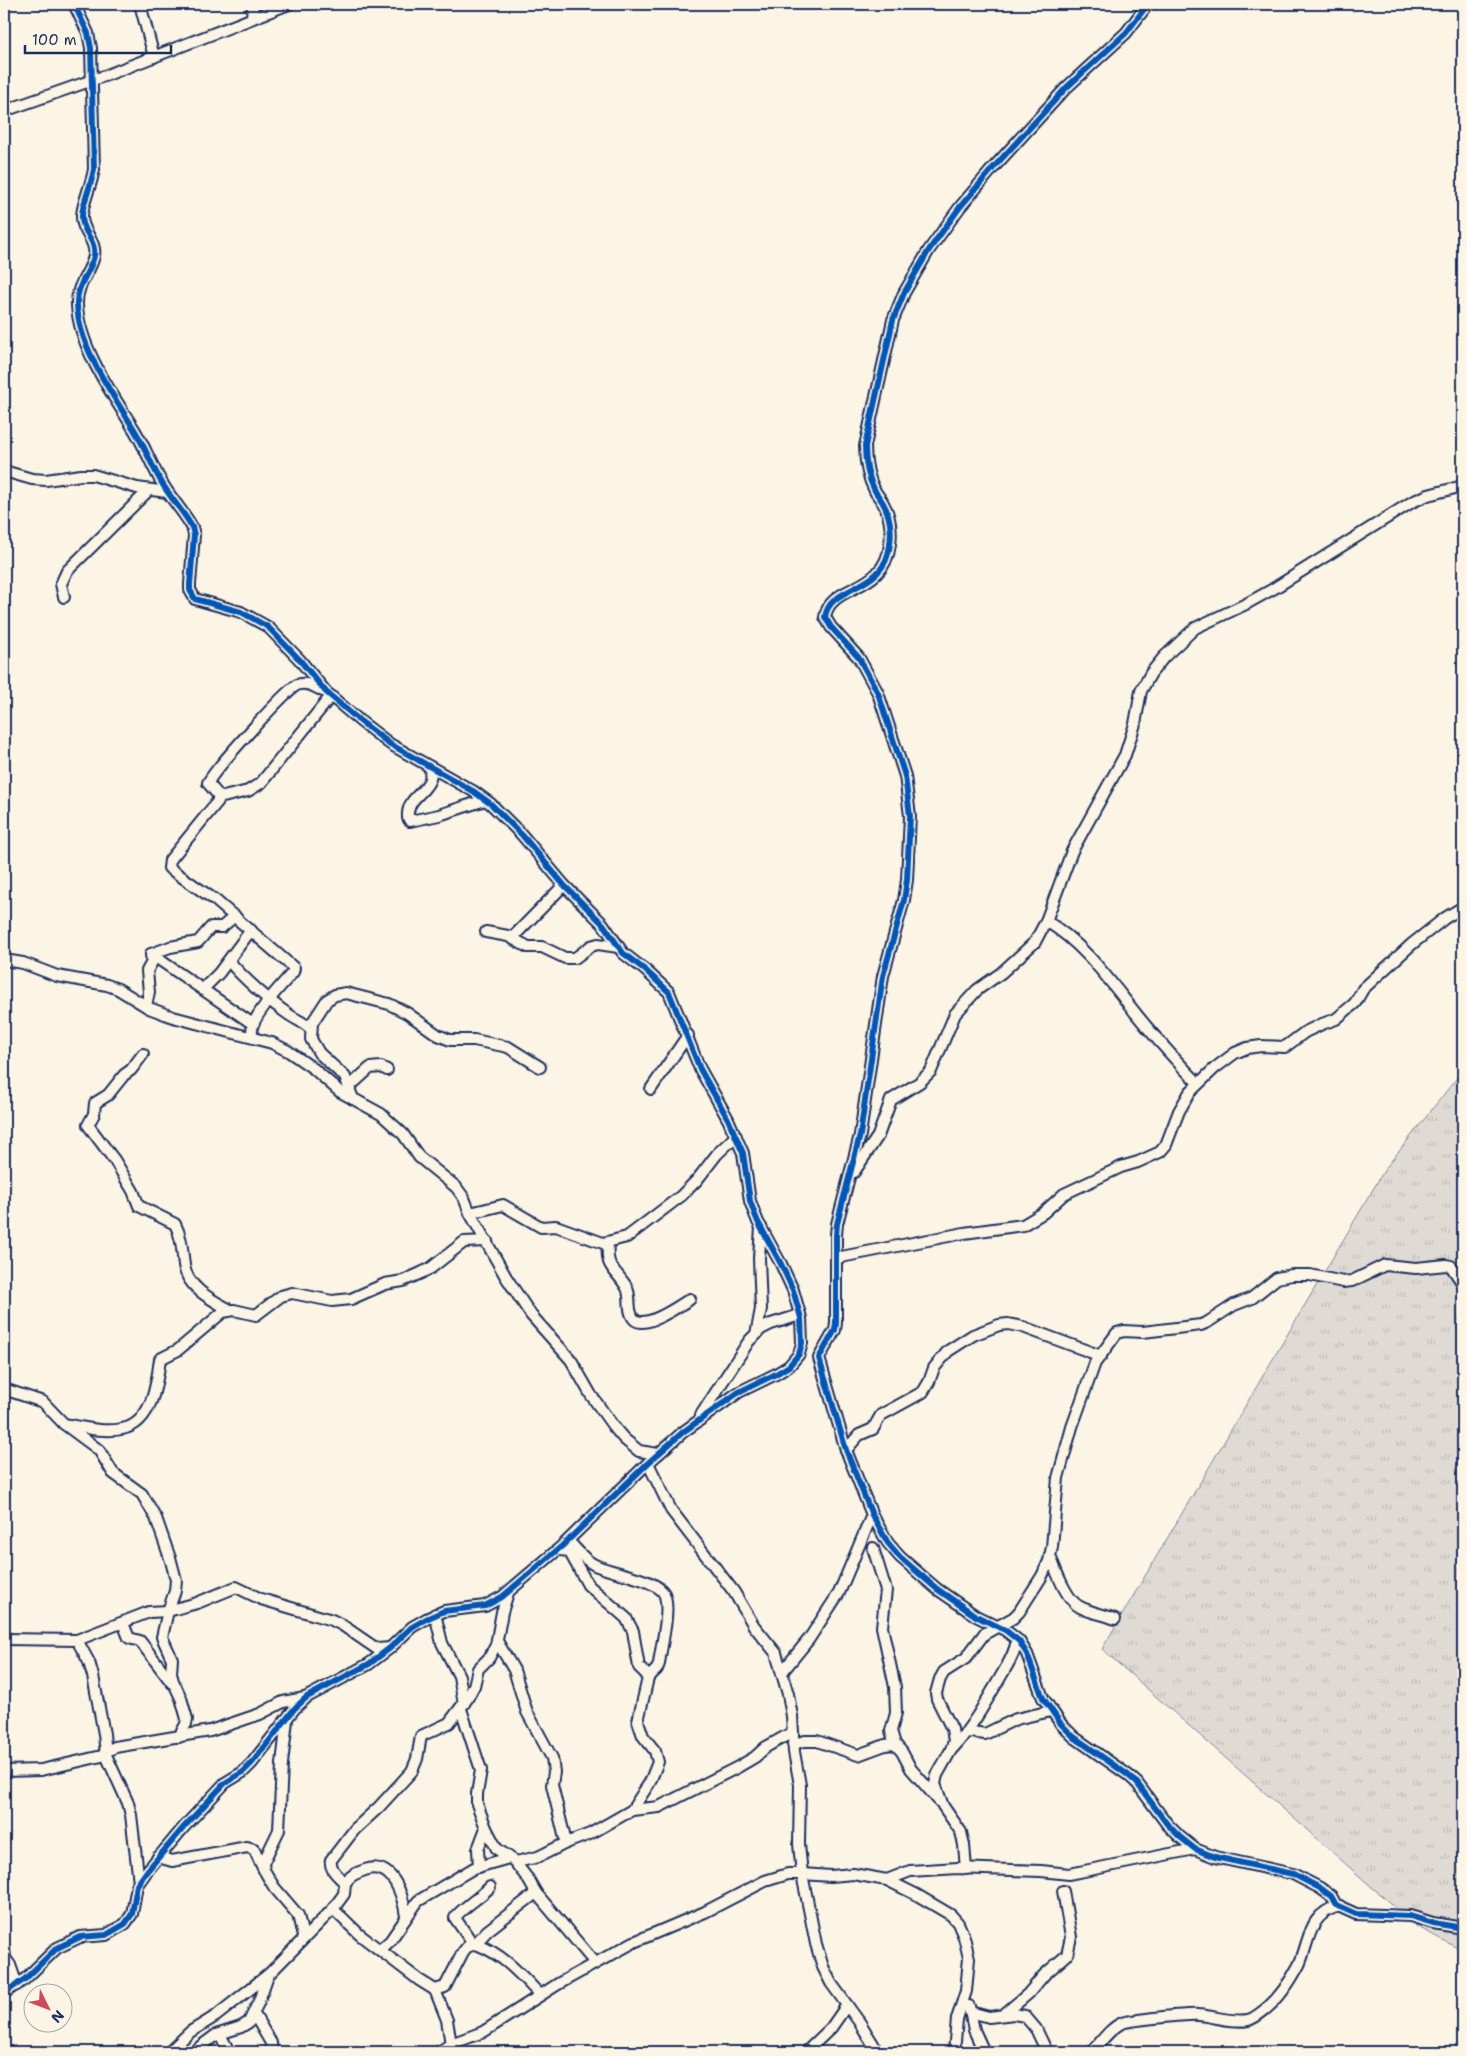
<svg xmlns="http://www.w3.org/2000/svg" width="1467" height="2056" viewBox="0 0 1467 2056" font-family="'Shantell Sans',sans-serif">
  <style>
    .grass { fill: url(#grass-tufts); stroke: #7d8599 }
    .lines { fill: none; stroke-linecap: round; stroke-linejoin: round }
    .minor-casing { stroke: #1b2f5e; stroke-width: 14 }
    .minor { stroke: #fcf5e5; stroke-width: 10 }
    .cycleway-casing { stroke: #fcf5e5; stroke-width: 9 }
    .cycleway { stroke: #0057b8; stroke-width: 6 }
  </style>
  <defs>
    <pattern id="grass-tufts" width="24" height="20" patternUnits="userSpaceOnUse" patternTransform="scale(1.25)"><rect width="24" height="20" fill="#dfdbd4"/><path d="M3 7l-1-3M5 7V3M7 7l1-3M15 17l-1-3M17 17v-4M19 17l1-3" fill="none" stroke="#bfbcb8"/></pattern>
  </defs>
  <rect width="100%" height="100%" fill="#fcf5e5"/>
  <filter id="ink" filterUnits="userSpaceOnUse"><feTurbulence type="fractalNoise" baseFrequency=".02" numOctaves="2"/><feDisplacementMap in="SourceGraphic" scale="10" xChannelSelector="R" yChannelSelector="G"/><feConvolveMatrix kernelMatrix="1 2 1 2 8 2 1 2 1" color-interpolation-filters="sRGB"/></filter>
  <g filter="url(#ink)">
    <polygon class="grass" points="1463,1070 1463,1951 1416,1926 1102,1649 1385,1169"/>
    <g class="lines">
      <g class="minor-casing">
        <g id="minor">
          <polyline points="140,4 154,57"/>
          <path d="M 1148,4 L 1126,33 L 1066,88 L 994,167 L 960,207 L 929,250 L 904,293 L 893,320 L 865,446 C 865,462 867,476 875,491 C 877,495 881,499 883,503 C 890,515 892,531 890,544 C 885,594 830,583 825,617 L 831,627 L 859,658 L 878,693 L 905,776 L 910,816 L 907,880 L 904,900 L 883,976 L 860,1135 L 837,1224 L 836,1235 L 836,1323 L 835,1330 L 819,1358 L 846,1450 L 872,1515 L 888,1543 L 900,1557 L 937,1589 L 976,1616 L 1005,1630 L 1019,1641 L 1027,1654 L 1043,1698 L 1061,1724 L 1074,1737 L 1128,1775 L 1137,1783 L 1167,1824 L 1180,1837 L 1195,1849 L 1215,1857 L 1293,1874 L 1320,1888 L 1331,1896 L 1336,1905 L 1356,1914 L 1410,1916 L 1433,1923 L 1463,1928"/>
          <polyline points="252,18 253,4"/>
          <polyline points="4,111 107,75 289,4"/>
          <polyline points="4,471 32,479 46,480 81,475 93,475 137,488 167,492"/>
          <polyline points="64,597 61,584 67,571 149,490"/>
          <path d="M 430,767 C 430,771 431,776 430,779 C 425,794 406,798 408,818 L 410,821 L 439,815 L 485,800"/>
          <polyline points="219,798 248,791 261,783 331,696"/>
          <path d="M 1046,921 C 1088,946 1115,989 1146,1026 C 1163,1046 1180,1065 1198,1083"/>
          <polyline points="486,932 508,936 528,947 542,947 565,958 575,958 591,946 598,944 618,947"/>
          <polyline points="512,938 564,885"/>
          <polyline points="151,954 253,1024"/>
          <polyline points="4,960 23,963 57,976 107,985 118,989 149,1008 173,1017 272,1043 288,1051 314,1069 339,1091 381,1114 403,1134 419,1157 456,1187 464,1198 470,1213 506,1277 531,1315 571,1360 591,1395 613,1426 624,1439 639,1451 658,1454"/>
          <path d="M 229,961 C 243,978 269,1001 288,1014 C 296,1020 304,1022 311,1029"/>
          <polyline points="203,989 219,973 251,930"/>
          <polyline points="146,1006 149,992 147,971 152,962 151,954 170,947 198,942 211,927 222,927 235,916"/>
          <path d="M 253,1036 C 245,1022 283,984 293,972 L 294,968 L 215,900 L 169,868 L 170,860 L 218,801 L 218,795 L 208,783 C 212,772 286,690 297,685 C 306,681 315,687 323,691"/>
          <path d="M 143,1054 L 131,1070 L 124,1075 L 108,1095 L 95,1103 L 94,1114 L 88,1125 L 115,1161 L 133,1191 L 139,1206 L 175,1224 C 182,1237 182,1250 184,1265 C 187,1288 212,1300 230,1310"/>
          <polyline points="349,1087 370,1068 381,1067 387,1070"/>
          <polyline points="651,1089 688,1035"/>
          <polyline points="353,1099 345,1077 319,1053 311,1039 312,1023 327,1000 335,995 346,993 389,1004 407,1013 438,1035 450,1040 474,1040 508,1047 540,1067"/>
          <polyline points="854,1172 878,1136 891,1100 920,1082 931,1071 955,1014 977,990 1001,973 1035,942 1046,921 1072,851 1125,755 1135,724 1141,691 1151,673 1164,657 1195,628 1246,604 1273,589 1412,502 1428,495 1463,486"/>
          <polyline points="470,1213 503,1205 541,1227 556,1226 603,1243 627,1237 681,1196 697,1180 717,1154 736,1136"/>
          <path d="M 608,1242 C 606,1269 612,1265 626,1286 C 632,1296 627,1306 632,1316 C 640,1334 679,1306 690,1299"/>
          <polyline points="836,1258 964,1233 1023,1225 1043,1213 1064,1194 1121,1167 1138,1162 1160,1152 1166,1145 1179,1111 1190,1092 1215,1068 1235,1053 1247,1048 1261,1046 1285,1047 1305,1032 1322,1024 1336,1019 1355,1003 1363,989 1412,944 1445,918 1463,907"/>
          <polyline points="756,1335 761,1309 759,1258 761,1227"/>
          <polyline points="4,1389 43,1402 64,1424 99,1450 113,1473 142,1494 156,1518 171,1561 176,1580 175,1591 168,1611 162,1637 172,1659 171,1673 173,1681 181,1698 187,1719 186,1724 179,1737"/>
          <polyline points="701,1415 749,1341 761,1329 771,1324 800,1315"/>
          <path d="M 64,1424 C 83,1427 103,1433 122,1429 C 152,1424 157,1383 160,1359 L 178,1350 L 223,1312 L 234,1310 L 256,1315 L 281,1296 L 292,1293 L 332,1301 L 351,1299 L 385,1284 L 403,1281 L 421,1273 L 431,1268 L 464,1242 L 487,1241"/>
          <polyline points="846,1450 859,1435 873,1429 881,1415 923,1392 929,1382 934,1368 948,1351 973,1335 999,1325 1008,1324 1023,1327 1101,1356"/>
          <polyline points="648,1463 671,1510 734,1592 754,1626 776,1653 788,1694 792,1716 794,1752 800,1785 799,1844 802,1874 816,1944 823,1967 831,1983 860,2023 878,2052"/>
          <path d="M 568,1541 C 576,1548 583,1559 593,1564 C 608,1573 660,1578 665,1596 C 670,1613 661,1646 659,1664 L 657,1669 L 648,1678 L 638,1721 L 643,1736 L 655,1751 L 658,1762 L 650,1782 L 632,1810"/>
          <polyline points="873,1548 886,1590 882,1627 895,1687 896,1713 891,1731 895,1744 902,1752 911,1769 939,1801"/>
          <polyline points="560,1550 569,1551 588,1585 626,1618 633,1631 639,1667 649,1677"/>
          <path d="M 1050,1556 C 1056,1570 1066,1600 1080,1607 C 1091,1613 1103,1614 1115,1619"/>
          <polyline points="435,1614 442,1643 459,1676 464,1704"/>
          <polyline points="123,1623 129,1638 140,1641 172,1683"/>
          <polyline points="4,1639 77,1640 149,1612 168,1611 197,1603 236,1587 261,1599 332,1620 342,1625 377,1649 390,1648"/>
          <polyline points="77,1640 89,1662 93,1676 104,1734 106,1755 128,1803 131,1815 139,1882"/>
          <polyline points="497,1641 514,1670 527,1712 552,1758 554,1772 552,1785 566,1843"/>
          <polyline points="783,1671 809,1639 839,1593 872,1515"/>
          <polyline points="461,1709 481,1770 477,1794 477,1804 486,1828 497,1849 516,1862 538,1857 566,1843 590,1834 632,1810 659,1807 738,1767 755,1757 766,1747 793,1732"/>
          <polyline points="287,1720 282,1764 279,1830 263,1863 264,1870 274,1887 298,1915 303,1937"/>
          <polyline points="966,1733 972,1732 985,1734 1016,1719 1051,1711"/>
          <polyline points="793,1744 805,1741 817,1741 858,1755 885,1745 895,1744"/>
          <path d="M 953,1748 C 974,1725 988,1698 1004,1671 C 1010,1661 1015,1652 1017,1640"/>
          <polyline points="105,1752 115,1747 210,1731 260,1714 283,1702 305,1698"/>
          <polyline points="4,1771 41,1770 106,1755"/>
          <polyline points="158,1857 172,1861 247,1847 254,1849 263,1868"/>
          <polyline points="514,1861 528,1879 536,1893 595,1963"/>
          <polyline points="479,1867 478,1849 486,1828"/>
          <polyline points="966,1869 964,1845 961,1832 943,1806 935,1784 937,1775 951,1750 954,1741 952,1729 937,1699 936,1693 940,1679 944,1672 966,1658 984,1634 1013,1618 1019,1612 1042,1576 1049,1561 1052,1547 1058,1478 1072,1427 1095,1363 1117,1333 1124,1331 1143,1332 1201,1325 1208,1322 1234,1305 1252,1298 1277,1278 1292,1275 1310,1275 1343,1282 1352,1281 1385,1265 1416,1268 1446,1265 1451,1266 1463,1284"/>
          <polyline points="887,1880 910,1871 958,1868 1041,1871 1069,1874 1195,1849"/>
          <path d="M 345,1883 C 350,1875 357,1873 365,1870 C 393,1860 403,1896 406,1916"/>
          <path d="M 333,1909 L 360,1935 L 419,1980 L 435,1990 L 445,1987 L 463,1952 L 467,1947 L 475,1944 C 501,1952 522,1976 540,1995"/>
          <path d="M 473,1944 L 455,1918 C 458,1911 482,1896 490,1887"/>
          <polyline points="475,1944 487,1931 536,1893"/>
          <polyline points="4,1949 5,1958 10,1965 17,1985"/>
          <polyline points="381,1949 390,1941 418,1901 474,1868 509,1858"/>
          <polyline points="435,1990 447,2020 451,2044"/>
          <path d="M 4,1993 L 25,1979 L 57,1948 L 80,1937 L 106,1935 L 125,1924 L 132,1914 L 137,1885 L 147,1871 L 184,1827 L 225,1783 L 243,1772 L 252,1763 L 295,1708 L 307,1697 L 369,1664 L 390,1648 L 412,1627 L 426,1619 L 444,1611 L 485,1606 L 502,1597 L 562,1546 L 648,1463 L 683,1432 L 739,1392 L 776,1374 L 789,1366 L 799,1354 L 802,1343 L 801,1318 L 793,1290 L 781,1264 L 758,1222 L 754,1212 L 750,1201 L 743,1153 L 728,1119 L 700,1069 L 669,992 L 645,970 L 623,953 L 603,924 L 564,885 L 522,835 L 491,804 L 473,791 L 390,744 L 360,721 L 326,692 L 299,659 L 268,627 L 241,612 L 195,599 L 190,590 L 190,584 L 194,535 L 192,527 C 184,512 171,499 162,483 C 151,465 144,444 132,426 C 111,392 79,347 77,305 C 76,284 90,274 94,256 C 97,241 81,231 82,216 C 82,204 92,184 94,169 L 91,48 L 88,33 L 74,4"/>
          <polyline points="969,2006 974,2030 984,2052"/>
          <polyline points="970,2012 989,2017 1014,2014 1025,2016 1036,2029 1047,2052"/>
          <polyline points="254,2014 271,2043 272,2052"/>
          <polyline points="1003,2015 1028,1994 1044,1975 1067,1955 1071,1937 1063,1891"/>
          <polyline points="220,2034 229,2052"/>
          <path d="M 169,2052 L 190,2032 L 216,2016 L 269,1974 L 333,1909 L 344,1894 L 345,1883 C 339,1876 329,1870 331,1860 L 355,1829 L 379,1807 L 412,1771 L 417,1759 L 421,1736 L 449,1723 L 467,1699 L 474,1686 L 478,1669 L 489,1658 L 496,1645 L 502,1612 L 508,1593"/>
          <polyline points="193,2052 216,2035 241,2027 249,2022 259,2001 268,1975"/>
          <polyline points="439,2052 451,2044 483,2032 558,1984 634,1942 705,1912 765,1881 788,1874 802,1874 831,1876 853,1874 887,1880 917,1895 951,1915 958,1923 964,1937 969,1958 966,1991 957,2019 954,2052"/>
          <polyline points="806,2052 831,2028 847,2005"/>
          <path d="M 1092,2052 C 1101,2042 1110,2028 1122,2023 C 1129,2020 1189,2014 1198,2015 C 1214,2016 1232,2023 1248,2020 C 1254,2019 1262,2012 1267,2008 C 1280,1997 1291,1980 1299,1965 C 1310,1941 1308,1913 1340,1906"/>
        </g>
      </g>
      <use href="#minor" class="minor"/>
      <g class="cycleway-casing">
        <g id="cycleway">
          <path d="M 1148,4 L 1126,33 L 1066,88 L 994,167 L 960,207 L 929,250 L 904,293 L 893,320 L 865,446 C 865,462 867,476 875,491 C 877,495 881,499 883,503 C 890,515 892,531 890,544 C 885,594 830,583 825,617 L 831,627 L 859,658 L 878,693 L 905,776 L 910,816 L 907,880 L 904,900 L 883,976 L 860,1135 L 837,1224 L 836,1235 L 836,1323 L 835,1330 L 819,1358 L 846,1450 L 872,1515 L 888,1543 L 900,1557 L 937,1589 L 976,1616 L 1005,1630 L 1019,1641 L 1027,1654 L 1043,1698 L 1061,1724 L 1074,1737 L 1128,1775 L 1137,1783 L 1167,1824 L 1180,1837 L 1195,1849 L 1215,1857 L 1293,1874 L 1320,1888 L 1331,1896 L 1336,1905 L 1356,1914 L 1410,1916 L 1433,1923 L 1463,1928"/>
          <path d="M 4,1993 L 25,1979 L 57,1948 L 80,1937 L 106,1935 L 125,1924 L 132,1914 L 137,1885 L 147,1871 L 184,1827 L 225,1783 L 243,1772 L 252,1763 L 295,1708 L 307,1697 L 369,1664 L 390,1648 L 412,1627 L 426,1619 L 444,1611 L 485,1606 L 502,1597 L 562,1546 L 648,1463 L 683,1432 L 739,1392 L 776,1374 L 789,1366 L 799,1354 L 802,1343 L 801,1318 L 793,1290 L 781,1264 L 758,1222 L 754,1212 L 750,1201 L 743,1153 L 728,1119 L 700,1069 L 669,992 L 645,970 L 623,953 L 603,924 L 564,885 L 522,835 L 491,804 L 473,791 L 390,744 L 360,721 L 326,692 L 299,659 L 268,627 L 241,612 L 195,599 L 190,590 L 190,584 L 194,535 L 192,527 C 184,512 171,499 162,483 C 151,465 144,444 132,426 C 111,392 79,347 77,305 C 76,284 90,274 94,256 C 97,241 81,231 82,216 C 82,204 92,184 94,169 L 91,48 L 88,33 L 74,4"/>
        </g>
      </g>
      <use href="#cycleway" class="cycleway"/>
    </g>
  </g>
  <rect width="1467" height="2056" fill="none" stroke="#fcf5e5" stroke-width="20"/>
  <rect x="10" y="10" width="1447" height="2036" fill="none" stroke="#1b2f5e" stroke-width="2" filter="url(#ink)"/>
  <g transform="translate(48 2008) rotate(132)"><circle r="24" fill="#fcf5e5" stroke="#a2a6af"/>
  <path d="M0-4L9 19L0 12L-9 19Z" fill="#d1495b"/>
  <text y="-8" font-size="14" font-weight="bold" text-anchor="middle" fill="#1b2f5e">N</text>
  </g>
  <path d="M25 45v8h146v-8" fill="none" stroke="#1b2f5e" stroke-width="2.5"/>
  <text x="32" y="45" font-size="15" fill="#1b2f5e" stroke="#fcf5e5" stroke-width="4" paint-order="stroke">100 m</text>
</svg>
